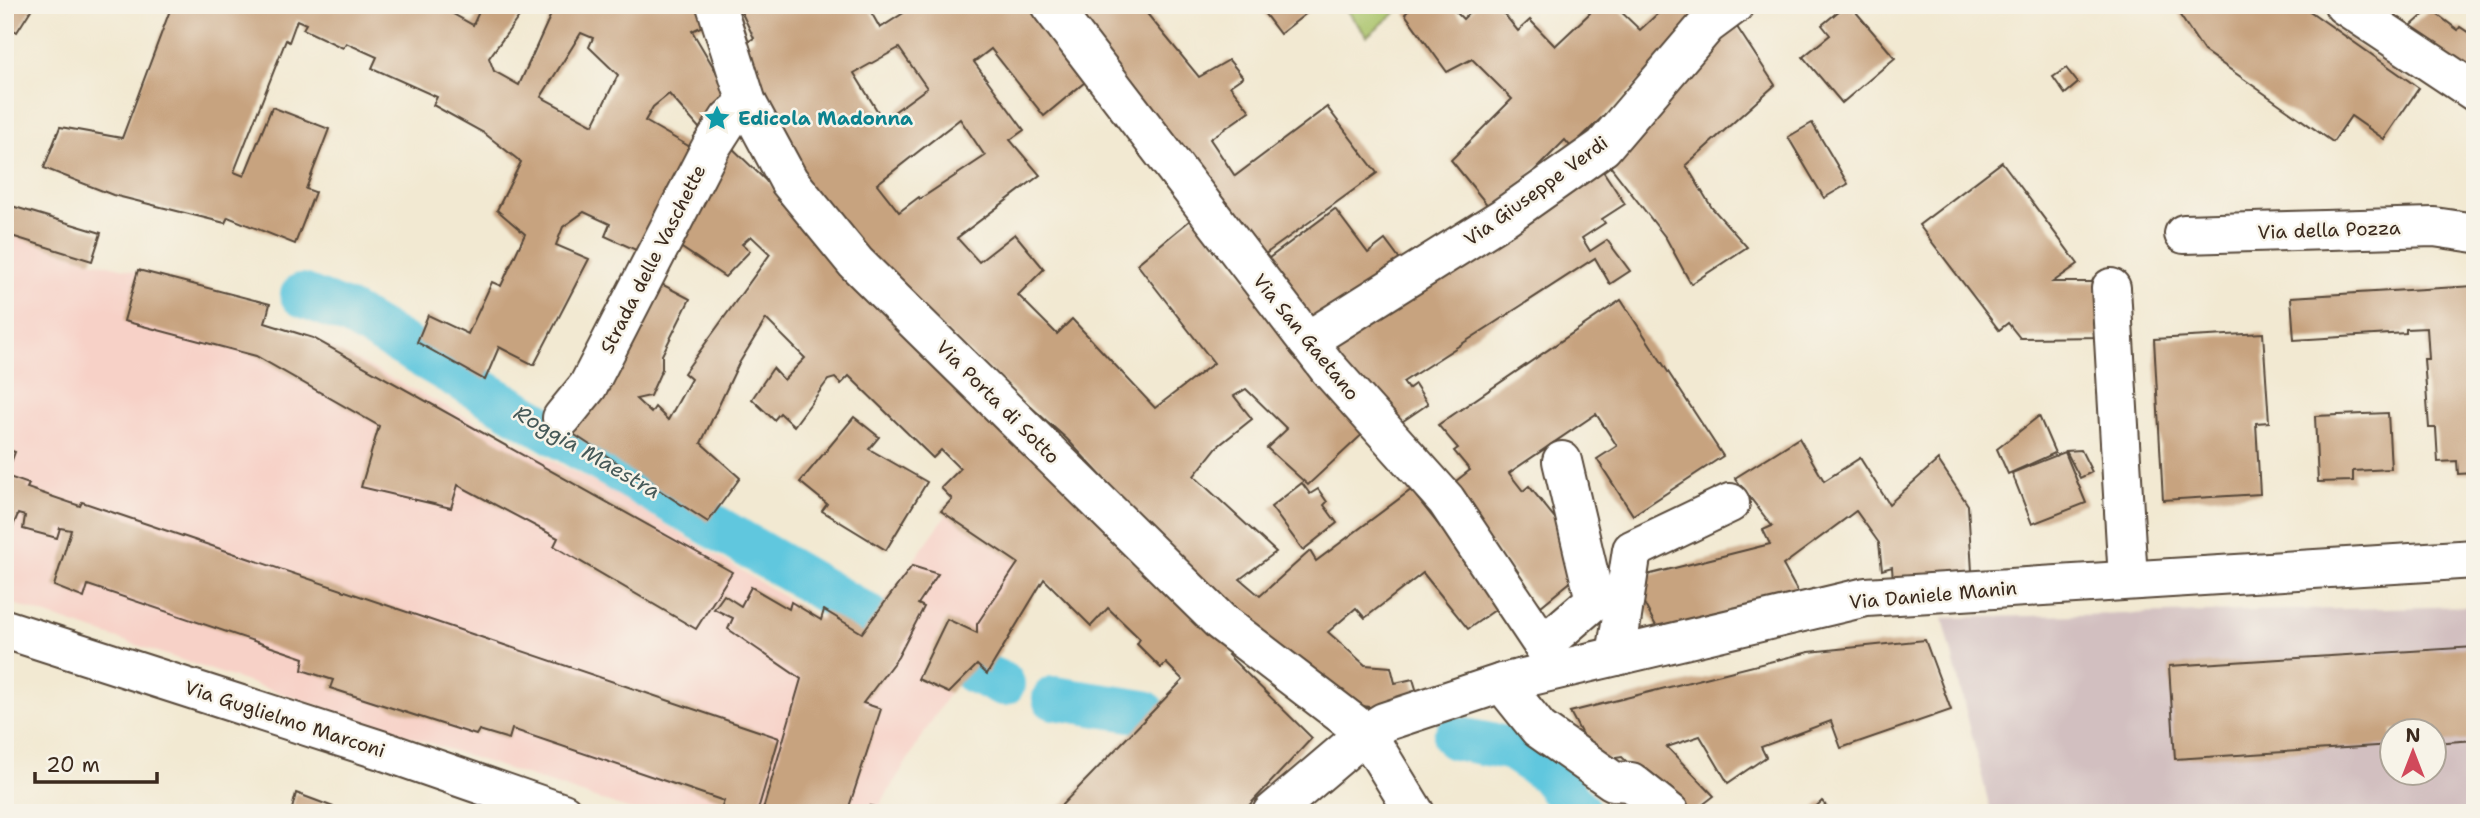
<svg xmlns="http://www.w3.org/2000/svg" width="2480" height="818" viewBox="0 0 2480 818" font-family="'Shantell Sans',sans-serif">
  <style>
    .built { fill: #f7d1c7 }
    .industrial { fill: #d2bfc0; fill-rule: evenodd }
    .green { fill: #a8c267; stroke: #727642; stroke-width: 2 }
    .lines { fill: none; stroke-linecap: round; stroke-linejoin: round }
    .canal { stroke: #61c7de; stroke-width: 44 }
    .building { fill: #c7a37f; fill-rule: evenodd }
    .minor-casing { stroke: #564739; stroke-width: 42 }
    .minor { stroke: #fff; stroke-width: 38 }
    .labels { text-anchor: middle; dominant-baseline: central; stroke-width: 5; stroke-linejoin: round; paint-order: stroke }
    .culture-label { font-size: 19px; font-weight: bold; fill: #0d838f; stroke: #f7f3e8; text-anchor: start }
    .street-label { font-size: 19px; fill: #3b2a1e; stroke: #f7f3e8 }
    .water-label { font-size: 21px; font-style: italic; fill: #465958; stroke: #f7f3e8 }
  </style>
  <rect width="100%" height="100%" fill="#f7f3e8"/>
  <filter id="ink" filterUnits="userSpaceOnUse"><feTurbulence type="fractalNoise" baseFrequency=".0143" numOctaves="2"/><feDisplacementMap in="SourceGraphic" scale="14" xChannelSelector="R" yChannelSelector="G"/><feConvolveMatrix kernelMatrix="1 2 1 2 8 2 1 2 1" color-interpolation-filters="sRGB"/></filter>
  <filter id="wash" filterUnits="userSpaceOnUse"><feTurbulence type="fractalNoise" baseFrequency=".00686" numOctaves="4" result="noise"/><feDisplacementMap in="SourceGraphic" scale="28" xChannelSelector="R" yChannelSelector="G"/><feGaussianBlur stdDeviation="1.57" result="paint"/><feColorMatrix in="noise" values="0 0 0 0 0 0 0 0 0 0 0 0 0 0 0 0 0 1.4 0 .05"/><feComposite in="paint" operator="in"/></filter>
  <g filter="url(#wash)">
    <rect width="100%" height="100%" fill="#f2e9d2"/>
    <polygon class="built" points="5,234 92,261 270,304 265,324 313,338 613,492 820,619 824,610 862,633 947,514 1018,563 977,633 946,619 918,678 949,693 878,808 887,813 639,813 5,601"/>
    <path class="industrial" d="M 2475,606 L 2475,813 L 1991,813 L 1943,618 ZM 2392,730 L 2434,730 L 2434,772 L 2392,772 Z"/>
    <polygon class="green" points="1342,5 1405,5 1367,36"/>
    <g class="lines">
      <g class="canal">
        <polyline points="302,295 350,314 868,616"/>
        <polyline points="973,671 1003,684"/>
        <polyline points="1054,698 1144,712"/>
        <polyline points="1455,738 1512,749 1547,772 1580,813"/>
      </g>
    </g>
    <g id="blocks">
      <g class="building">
        <polygon points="5,5 34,5 17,32 5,25"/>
        <path d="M 172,5 L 411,5 L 419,9 L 421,5 L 437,5 L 473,25 L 482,5 L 536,5 L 534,11 L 526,7 L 489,58 L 494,71 L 519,85 L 553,10 L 542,5 L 700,5 L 709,23 L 692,31 L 730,95 L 707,137 L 669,94 L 653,107 L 645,121 L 697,151 L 649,256 L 605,236 L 610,224 L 584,212 L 563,227 L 556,245 L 589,259 L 534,365 L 499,347 L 485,380 L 417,342 L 428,315 L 468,334 L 492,282 L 501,286 L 525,234 L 497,210 L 521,162 L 484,133 L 433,105 L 437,97 L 372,68 L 377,57 L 346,43 L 343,48 L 303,29 L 306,24 L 297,20 L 289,42 L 286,40 L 234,172 L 244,176 L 272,107 L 329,129 L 306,189 L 315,192 L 295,244 L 228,217 L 225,223 L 113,195 L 44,168 L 60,127 L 122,138 ZM 581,33 L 593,38 L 589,47 L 618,75 L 593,125 L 541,97 Z"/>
        <path d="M 738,5 L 801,5 L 804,11 L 814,5 L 867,5 L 880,28 L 916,5 L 1037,5 L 1091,77 L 1044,116 L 991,49 L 974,62 L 1024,130 L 1010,140 L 1040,175 L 957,238 L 979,262 L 1015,234 L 1044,269 L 1018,295 L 1057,334 L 1072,319 L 1155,408 L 1214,363 L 1137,264 L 1194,217 L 1368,429 L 1308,485 L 1267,448 L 1287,429 L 1246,389 L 1234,396 L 1252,419 L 1217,447 L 1194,476 L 1276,552 L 1240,579 L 1260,596 L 1310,551 L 1316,561 L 1411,490 L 1502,605 L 1468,629 L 1423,573 L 1365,618 L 1356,608 L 1328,632 L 1365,665 L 1391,667 L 1395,683 L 1413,679 L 1422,709 L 1403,713 L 1329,700 L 1220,604 L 1067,439 L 852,248 L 799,182 L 744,44 L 754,38 ZM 899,48 L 927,88 L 883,120 L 854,73 ZM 960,119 L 985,156 L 920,199 L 919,197 L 899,212 L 877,184 Z"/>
        <polygon points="1060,5 1140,5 1199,77 1229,60 1243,77 1230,86 1250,111 1210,139 1235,176 1327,107 1377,173 1257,260"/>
        <polygon points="1258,5 1317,5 1280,34"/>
        <polygon points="1414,5 1449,5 1463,19 1477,5 1497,5 1518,31 1530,20 1555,46 1590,13 1585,5 1614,5 1640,30 1667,5 1720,5 1571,147 1565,140 1493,212 1451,160 1512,99 1472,59 1447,72 1405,14"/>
        <polygon points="1846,5 1850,5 1895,58 1842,103 1803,57 1830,35 1822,25"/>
        <polygon points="2173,5 2301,5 2419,88 2384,139 2351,116 2333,142 2204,51"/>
        <polygon points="2430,9 2458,30 2460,27 2475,37 2475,87 2403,33"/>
        <polygon points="1735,24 1775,85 1686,165 1712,208 1747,247 1691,284 1666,238 1604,158"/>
        <polygon points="2066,68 2078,83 2065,94 2053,77"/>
        <polygon points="1812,123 1848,184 1824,198 1788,137"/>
        <polygon points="728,144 782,196 778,200 973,387 1235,648 1228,655 1312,738 1242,813 1054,813 1183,680 1166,663 1161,668 1137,644 1140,639 1108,608 1091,626 1044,579 987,674 977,665 949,693 918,679 947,619 977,633 977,624 1018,563 941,511 952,499 941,488 960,469 941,450 933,458 849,376 841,384 835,378 828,380 794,426 780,413 774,420 752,399 773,368 784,380 805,358 766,319 738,365 701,443 740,478 708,522 561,426 654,280 690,299 662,355 662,369 650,396 636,399 651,413 655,407 668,420 691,379 684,373 770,254 751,236 742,244 750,251 725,277 670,240"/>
        <polygon points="2002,162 2078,264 2053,282 2101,282 2101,337 2020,338 2008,323 1999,330 1919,225"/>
        <polygon points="1601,168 1625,204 1602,219 1605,223 1582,238 1590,251 1607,240 1630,271 1610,284 1595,258 1403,382 1408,389 1415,384 1428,404 1390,430 1324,343"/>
        <polygon points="5,204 101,233 92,261 5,234"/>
        <polygon points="1335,209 1368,253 1385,240 1406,268 1304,330 1257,267"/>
        <polygon points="138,270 270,304 265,323 313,338 732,572 696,629 554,546 558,538 458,485 451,508 361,487 379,426 256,356 124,321"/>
        <polygon points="2474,286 2475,473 2458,474 2457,461 2438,462 2436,428 2429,428 2424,359 2429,359 2427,328 2406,329 2406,333 2294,340 2291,297"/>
        <polygon points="1621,300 1723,456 1633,515 1597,459 1617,446 1596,414 1509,473 1523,491 1529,486 1579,548 1585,570 1541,606 1474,524 1455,488 1456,481 1470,470 1454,451 1458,448 1438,425"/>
        <polygon points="2263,333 2269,422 2256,423 2260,494 2163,500 2154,339"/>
        <polygon points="2388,413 2391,469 2353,471 2353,481 2318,482 2315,416"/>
        <polygon points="2039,416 2055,453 2008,474 1997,449"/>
        <polygon points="854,417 879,437 869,449 927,482 886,550 822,511 827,504 800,482"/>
        <polygon points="1799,438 1824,481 1860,458 1889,504 1938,460 1968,505 1973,588 1894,594 1892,567 1882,570 1879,543 1856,511 1783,565 1801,598 1664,641 1631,579 1770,544 1763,530 1772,526 1735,478"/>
        <polygon points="5,449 15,452 6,476 29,484 27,488 80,506 82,502 779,738 757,813 729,813 721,810 724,801 512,729 509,739 479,730 476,735 330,688 333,680 302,670 304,658 88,585 84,598 54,586 71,530 60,528 57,538 23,529 25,516 18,514 5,545"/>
        <polygon points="2081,450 2092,472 2080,478 2066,451"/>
        <polygon points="2065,452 2086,503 2032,524 2012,473"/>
        <polygon points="1302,483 1310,494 1318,489 1327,502 1324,505 1337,523 1303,550 1271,507"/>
        <polygon points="912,566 938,574 918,604 924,607 898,657 863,703 881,709 847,813 762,813 801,679 728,629 733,618 714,609 724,595 741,606 751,587 789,609 791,602 821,620 824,610 862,633"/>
        <polygon points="1925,640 1951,710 1841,748 1831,721 1761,747 1766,757 1728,783 1700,736 1667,747 1714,796 1692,813 1678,813 1622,757 1596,761 1570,712 1809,652"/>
        <polygon points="2475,647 2475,740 2434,743 2434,730 2392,730 2392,745 2175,759 2169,666"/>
        <polygon points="296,793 336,808 335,813 291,813"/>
        <polygon points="1635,794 1655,813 1614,813"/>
        <polygon points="1822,801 1832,813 1809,813"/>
        <polygon points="870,806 878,808 890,813 868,813"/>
      </g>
    </g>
  </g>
  <g filter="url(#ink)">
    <use href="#blocks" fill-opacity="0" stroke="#564739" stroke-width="2"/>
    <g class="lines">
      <g class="minor-casing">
        <g id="minor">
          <polyline points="716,5 747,103 789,181 856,263 1221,622 1366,733 1415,813"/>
          <polyline points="1050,5 1328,368 1446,500 1559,669"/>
          <polyline points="2344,5 2475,92"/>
          <polyline points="2184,234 2434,227 2475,233"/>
          <polyline points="2111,288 2128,580"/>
          <polyline points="1307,341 1504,217 1603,147 1707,25 1734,5"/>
          <polyline points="562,418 588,386 711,147 729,119 747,103"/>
          <polyline points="5,629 381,750 563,813"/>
          <polyline points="1543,645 1595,600 1562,461"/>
          <polyline points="1616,656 1632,550 1730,503"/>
          <polyline points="1502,683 1539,729 1613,781 1631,782 1670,813"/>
          <polyline points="1272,813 1366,733 1384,722 1502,683 1866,597 2475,559"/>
        </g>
      </g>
      <use href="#minor" class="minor"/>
    </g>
  </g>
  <defs>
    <g id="sight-bare" transform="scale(2.1)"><path d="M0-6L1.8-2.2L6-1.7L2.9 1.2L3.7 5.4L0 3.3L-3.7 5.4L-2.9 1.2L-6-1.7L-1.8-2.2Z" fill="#0f9aa8" stroke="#f7f3e8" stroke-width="2.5" paint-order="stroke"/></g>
  </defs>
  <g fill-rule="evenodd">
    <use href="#sight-bare" x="717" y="118"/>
  </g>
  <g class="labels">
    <g class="culture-label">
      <text x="738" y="118">Edicola Madonna</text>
    </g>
    <g class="street-label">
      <text transform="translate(1536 191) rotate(-36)">Via Giuseppe Verdi</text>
      <text transform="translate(2329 230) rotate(-2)">Via della Pozza</text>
      <text transform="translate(653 259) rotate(-63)">Strada delle Vaschette</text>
      <text transform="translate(1306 337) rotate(51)">Via San Gaetano</text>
      <text transform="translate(998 402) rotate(45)">Via Porta di Sotto</text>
      <text transform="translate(1933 595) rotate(-5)">Via Daniele Manin</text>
      <text transform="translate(285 719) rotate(18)">Via Guglielmo Marconi</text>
    </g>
    <g class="water-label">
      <text transform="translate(587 452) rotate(30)">Roggia Maestra</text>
    </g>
  </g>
  <rect width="2480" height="818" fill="none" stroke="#f7f3e8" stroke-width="28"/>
  <g transform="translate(2413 752)"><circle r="33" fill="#f7f3e8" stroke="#aca397" stroke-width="2"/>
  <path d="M0-5L12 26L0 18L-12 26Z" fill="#d1495b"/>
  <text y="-10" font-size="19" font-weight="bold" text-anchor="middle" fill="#3b2a1e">N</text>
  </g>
  <path d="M35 772v10h122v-10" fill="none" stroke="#3b2a1e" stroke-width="3.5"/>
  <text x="46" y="772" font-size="21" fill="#3b2a1e" stroke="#f7f3e8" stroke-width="5" paint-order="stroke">20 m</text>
</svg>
